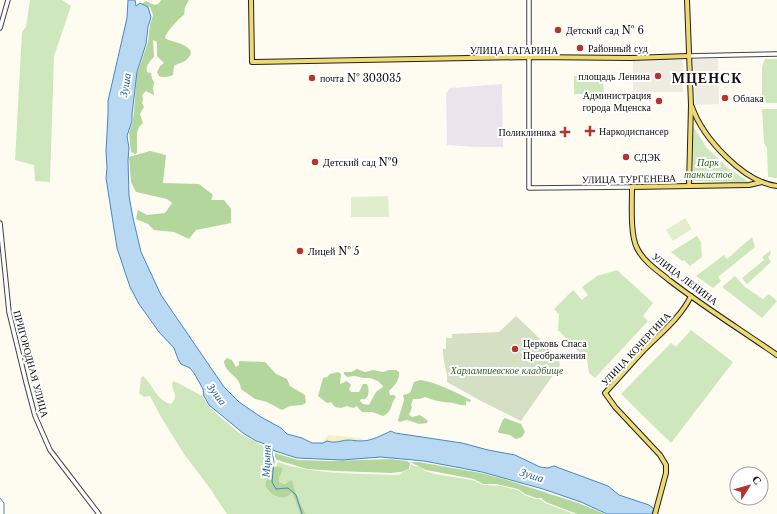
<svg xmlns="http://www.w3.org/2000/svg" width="777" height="514" viewBox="0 0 777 514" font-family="'Libre Baskerville',serif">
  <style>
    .industrial { fill: #ece4ed }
    .green { fill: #cfe7bd }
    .forest { fill: #b3d69d }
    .sand { fill: #f6efc1 }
    .cemetery { fill: #d4dfc3 }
    .pitch { fill: #e1eece }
    .plaza { fill: #eeece0 }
    .water { fill: #b9d9f2; stroke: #4688c4 }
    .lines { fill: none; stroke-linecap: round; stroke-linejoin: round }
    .stream { stroke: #4688c4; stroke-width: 1 }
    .minor-casing { stroke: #424242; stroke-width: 5.5 }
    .major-casing { stroke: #202020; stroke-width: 6 }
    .minor { stroke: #fff; stroke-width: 3.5 }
    .major { stroke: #efd971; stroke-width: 4 }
    .poi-dot { fill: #b53430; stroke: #fff; stroke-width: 1.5 }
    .labels { text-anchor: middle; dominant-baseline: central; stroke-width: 4; stroke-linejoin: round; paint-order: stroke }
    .poi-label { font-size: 10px; fill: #0f0f0f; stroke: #fff; text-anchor: start }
    .street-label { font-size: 10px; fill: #0f0f0f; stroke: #fff }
    .park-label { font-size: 10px; font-style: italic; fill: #2c6223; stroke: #fff }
    .water-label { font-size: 11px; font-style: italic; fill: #205b98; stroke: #fff }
    .district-label { font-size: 14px; font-weight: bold; letter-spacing: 1px; fill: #0f0f0f; stroke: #fff }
  </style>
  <rect width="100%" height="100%" fill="#fefcf1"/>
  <polygon class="industrial" points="502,84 503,147 476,147 447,145 446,93 450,88"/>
  <g class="green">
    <polygon points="30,0 62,0 71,6 54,56 50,182 35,181 34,165 15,160 22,32 26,27"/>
    <polygon points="765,59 777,59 777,103 762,103 762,67"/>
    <polygon points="574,76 603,76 604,94 574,94"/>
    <polygon points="762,109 777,109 777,178 768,177 767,148 764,143"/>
    <polygon points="693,126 706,147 728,168 749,182 693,181"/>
    <polygon points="697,236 701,242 702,257 690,266 684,260 682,261 671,252"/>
    <polygon points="752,237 755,247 718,277 721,281 713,288 696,276 724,255 727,259"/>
    <polygon points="770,251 771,254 768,257 771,262 747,284 742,278 764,260 762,257"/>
    <polygon points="617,270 653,303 643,316 648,321 595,378 589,373 587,360 558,330 559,314 554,309 573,290 582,300 588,295 582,287 597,276"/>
    <polygon points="735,276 745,287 763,299 769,294 777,301 762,318 722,287"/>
    <polygon points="691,330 733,362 671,443 621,394 671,343 676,347"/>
    <path d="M 143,376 C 153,385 156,400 171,404 C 179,396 173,393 172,384 L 173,381 L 178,383 L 202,396 L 210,408 L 239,433 L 269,449 C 276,459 269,475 265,485 L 268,491 L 276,497 L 293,494 L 300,514 L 227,514 L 209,487 L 184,454 L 161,417 L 150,396 L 144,397 L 139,393 L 141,378 Z"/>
    <path d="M 278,462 C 314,475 355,473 394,475 L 402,474 L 402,472 L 410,469 L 411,464 L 414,466 L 421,467 L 425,471 L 435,474 L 472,480 L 484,485 L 501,486 L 518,490 L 524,495 L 535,499 L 540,499 L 545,503 L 574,514 L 306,514 L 293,485 L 278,482 L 279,477 L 281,475 L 283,468 L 277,466 L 276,464 Z"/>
  </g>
  <g class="forest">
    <path d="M 161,0 L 189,0 L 185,7 L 184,15 C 179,18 166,32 165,38 C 169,42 205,46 185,61 C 182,63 178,63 174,66 L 173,75 C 169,77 162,78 159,76 L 157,72 L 160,66 L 164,63 L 157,56 L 157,42 L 153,40 L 154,57 C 150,61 145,66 147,72 L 151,73 L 152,79 L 154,82 L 153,89 L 154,93 L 154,95 L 146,91 L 142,95 L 143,99 L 142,103 L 144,107 L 140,114 L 143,123 L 139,127 L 137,133 L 137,153 L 135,154 L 131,152 L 129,133 L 133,121 L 137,74 L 148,42 L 150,25 L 153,15 L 150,7 L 143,5 L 143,3 L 146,1 C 152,4 157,8 161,0 Z"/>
    <polygon points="150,151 166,155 163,183 199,184 213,195 211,200 224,200 231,209 231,223 196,230 189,239 174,232 154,230 148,224 136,219 138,210 147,215 165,213 172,203 167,199 136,192 131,182 129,157"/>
    <path d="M 227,358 L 232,360 L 236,367 L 239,365 L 239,361 L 265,362 L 276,374 L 287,379 L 290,386 L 305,395 L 306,403 L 302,405 L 290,406 L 282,410 L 267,402 L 255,399 L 241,389 C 240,375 225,374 224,361 Z"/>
    <path d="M 357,369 L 365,372 L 373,370 L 383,372 L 389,370 L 396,370 L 399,372 C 400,380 394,386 389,391 L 390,395 L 394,395 L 396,397 C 390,404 393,412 383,416 C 379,415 375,412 371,412 C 363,412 362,414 357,406 L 353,408 L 347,406 L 341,408 L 335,407 L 331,402 L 327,403 L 318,396 L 323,378 L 327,377 L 330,374 L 338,372 L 341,374 L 340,384 L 347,381 L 351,385 L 349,389 L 351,392 L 359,392 L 363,384 L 367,384 C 369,389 370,395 365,399 L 361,399 L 360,401 L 363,404 L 369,405 L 376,392 L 383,387 L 382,385 L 378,381 L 370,378 L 363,378 L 355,376 L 347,377 L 344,374 L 344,372 L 351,372 Z"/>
    <path d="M 420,380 C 438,383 453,391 469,399 L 471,400 L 470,402 L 466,401 L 466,405 C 461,406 458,404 453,403 C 443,402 435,401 425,397 L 420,399 L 413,399 L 411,405 L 412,407 L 409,415 L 412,417 L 420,415 L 428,421 L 427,423 L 419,424 L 407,420 L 399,422 L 398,420 L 404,400 L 403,395 L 410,393 L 414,382 Z"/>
    <path d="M 505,418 L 521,424 L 525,432 L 522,437 L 516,439 L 510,435 L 499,433 L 498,431 C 501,427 501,420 505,418 Z"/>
    <polygon points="275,453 298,460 331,461 391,459 407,461 410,463 409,469 401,472 391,473 337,471 307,469 277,460 275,457"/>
    <polygon points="410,462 419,462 481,473 504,479 578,503 605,514 577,514 546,502 541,498 536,498 525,494 518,489 496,484 483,484 474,479 426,470"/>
    <path d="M 277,466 L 283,468 L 281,475 L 279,477 L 279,482 L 285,484 L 291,480 L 293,482 C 293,487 303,508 306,514 L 300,514 L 295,500 L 292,493 C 282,503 269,495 265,485 L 270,469 Z"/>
  </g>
  <path class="sand" d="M 328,435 L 361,438 L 363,441 C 357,441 349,440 343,441 C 337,442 334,443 327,441 L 323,443 Z"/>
  <path class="cemetery" d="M 516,316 L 536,335 L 559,361 L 560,365 L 521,421 L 481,401 L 447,382 C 448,371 442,360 443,349 L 446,349 L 446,338 L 452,338 L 452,334 L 499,332 Z"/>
  <g class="pitch">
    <polygon points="388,196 389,217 351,217 351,197"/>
    <polygon points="685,218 692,229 673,241 666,230"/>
  </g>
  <g class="plaza">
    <polygon points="718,59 719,104 695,105 692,59"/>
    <rect x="633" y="60" width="50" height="32"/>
  </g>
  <path class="water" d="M 128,0 L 135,0 L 136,6 L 140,3 L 148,7 L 151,17 L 148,27 L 146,44 L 137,72 L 132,114 L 132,121 L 127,136 L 129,148 L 128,160 L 129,196 L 133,218 L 141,252 L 161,295 L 224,387 L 239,402 L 261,417 L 281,428 L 287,434 L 302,438 L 312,443 L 323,443 L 327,441 C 334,443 336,442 342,441 C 348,439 355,441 361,441 C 372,441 382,435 391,431 L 395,433 L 462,443 L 488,450 L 515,455 L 540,467 L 548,468 L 554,466 L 608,486 L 619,495 L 649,505 L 654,509 L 652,514 L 607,514 L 581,502 L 543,489 L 482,472 L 424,461 L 381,457 L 342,460 L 297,458 L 272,450 L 265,444 L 256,441 L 243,433 L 209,405 L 204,396 L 203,389 L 194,373 L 190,368 L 181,364 L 178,359 L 174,348 L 159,332 L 139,304 L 130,287 L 117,248 L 106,178 L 107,168 L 106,151 L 108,115 L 108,101 L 127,18 Z"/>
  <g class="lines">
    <g class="stream">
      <polyline points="273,449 272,453 274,461 272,482 276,489 288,488 296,495 302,514"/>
      <polyline points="0,498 4,503 4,514"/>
    </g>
    <g class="minor-casing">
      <g id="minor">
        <polyline points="529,0 529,188 632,187"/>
        <polyline points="0,28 8,0"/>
        <polyline points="688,56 777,54"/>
        <polyline points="0,223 9,312 26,382 35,416 50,450 99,514"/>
      </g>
    </g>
    <g class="major-casing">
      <g id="major">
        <polyline points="251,0 252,62 530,57 631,58 688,56"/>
        <polyline points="687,0 691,105 689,186"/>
        <path d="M 692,107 C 703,138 743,182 777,186"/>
        <path d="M 762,182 L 749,185 L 632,187 C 632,203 630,235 637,248 C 643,261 658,271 669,280 C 704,307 741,330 777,355"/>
        <path d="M 655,514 L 666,473 L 666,465 L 660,455 L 615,407 L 605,393 C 618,379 631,364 644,350 C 661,333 681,317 691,296"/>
      </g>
    </g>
    <use href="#minor" class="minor"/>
    <use href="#major" class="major"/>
  </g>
  <g class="poi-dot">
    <circle cx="558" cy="30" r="4"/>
    <circle cx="580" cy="48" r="4"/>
    <circle cx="658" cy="76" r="4"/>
    <circle cx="312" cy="78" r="4"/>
    <circle cx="725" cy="98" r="4"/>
    <circle cx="659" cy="101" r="4"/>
    <path d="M588 125h4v4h4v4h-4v4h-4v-4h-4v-4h4z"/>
    <path d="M563 126h4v4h4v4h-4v4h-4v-4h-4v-4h4z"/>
    <circle cx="626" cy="157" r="4"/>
    <circle cx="315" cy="162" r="4"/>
    <circle cx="300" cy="251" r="4"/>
    <circle cx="515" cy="349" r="4"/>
  </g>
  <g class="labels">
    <g class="poi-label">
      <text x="566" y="30">Детский сад № 6</text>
      <text x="588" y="48">Районный суд</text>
      <text x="650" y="76" text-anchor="end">площадь Ленина</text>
      <text x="320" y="78">почта № 303035</text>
      <text x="651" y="95" text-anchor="end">Администрация<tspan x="651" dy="12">города Мценска</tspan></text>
      <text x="733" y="98">Облака</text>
      <text x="599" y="131">Наркодиспансер</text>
      <text x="556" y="132" text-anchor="end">Поликлиника</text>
      <text x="634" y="157">СДЭК</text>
      <text x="323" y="162">Детский сад №9</text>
      <text x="308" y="251">Лицей № 5</text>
      <text x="523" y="343">Церковь Спаса<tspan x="523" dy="12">Преображения</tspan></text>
    </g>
    <g class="street-label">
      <text x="514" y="50">УЛИЦА ГАГАРИНА</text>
      <text transform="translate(629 179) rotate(-1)">УЛИЦА ТУРГЕНЕВА</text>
      <text transform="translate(685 279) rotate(37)">УЛИЦА ЛЕНИНА</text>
      <text transform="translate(636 349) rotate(-47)">УЛИЦА КОЧЕРГИНА</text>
      <text transform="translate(31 364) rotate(75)">ПРИГОРОДНАЯ УЛИЦА</text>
    </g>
    <g class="park-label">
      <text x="708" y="162">Парк<tspan x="708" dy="12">танкистов</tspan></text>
      <text x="507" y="370">Харлампиевское кладбище</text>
    </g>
    <g class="water-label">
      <text transform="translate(125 85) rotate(-80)">Зуша</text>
      <text transform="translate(217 394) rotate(53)">Зуша</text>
      <text transform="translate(266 461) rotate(-88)">Мцыня</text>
      <text transform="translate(532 475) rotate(18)">Зуша</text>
    </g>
    <g class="district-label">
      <text x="707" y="78">МЦЕНСК</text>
    </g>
  </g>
  <g transform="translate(749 486) rotate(53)"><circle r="19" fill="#ffffff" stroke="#9f9f9f"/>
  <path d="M0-3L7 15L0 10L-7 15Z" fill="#b53430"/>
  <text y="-6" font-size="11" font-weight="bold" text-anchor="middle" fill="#0f0f0f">С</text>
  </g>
</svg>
